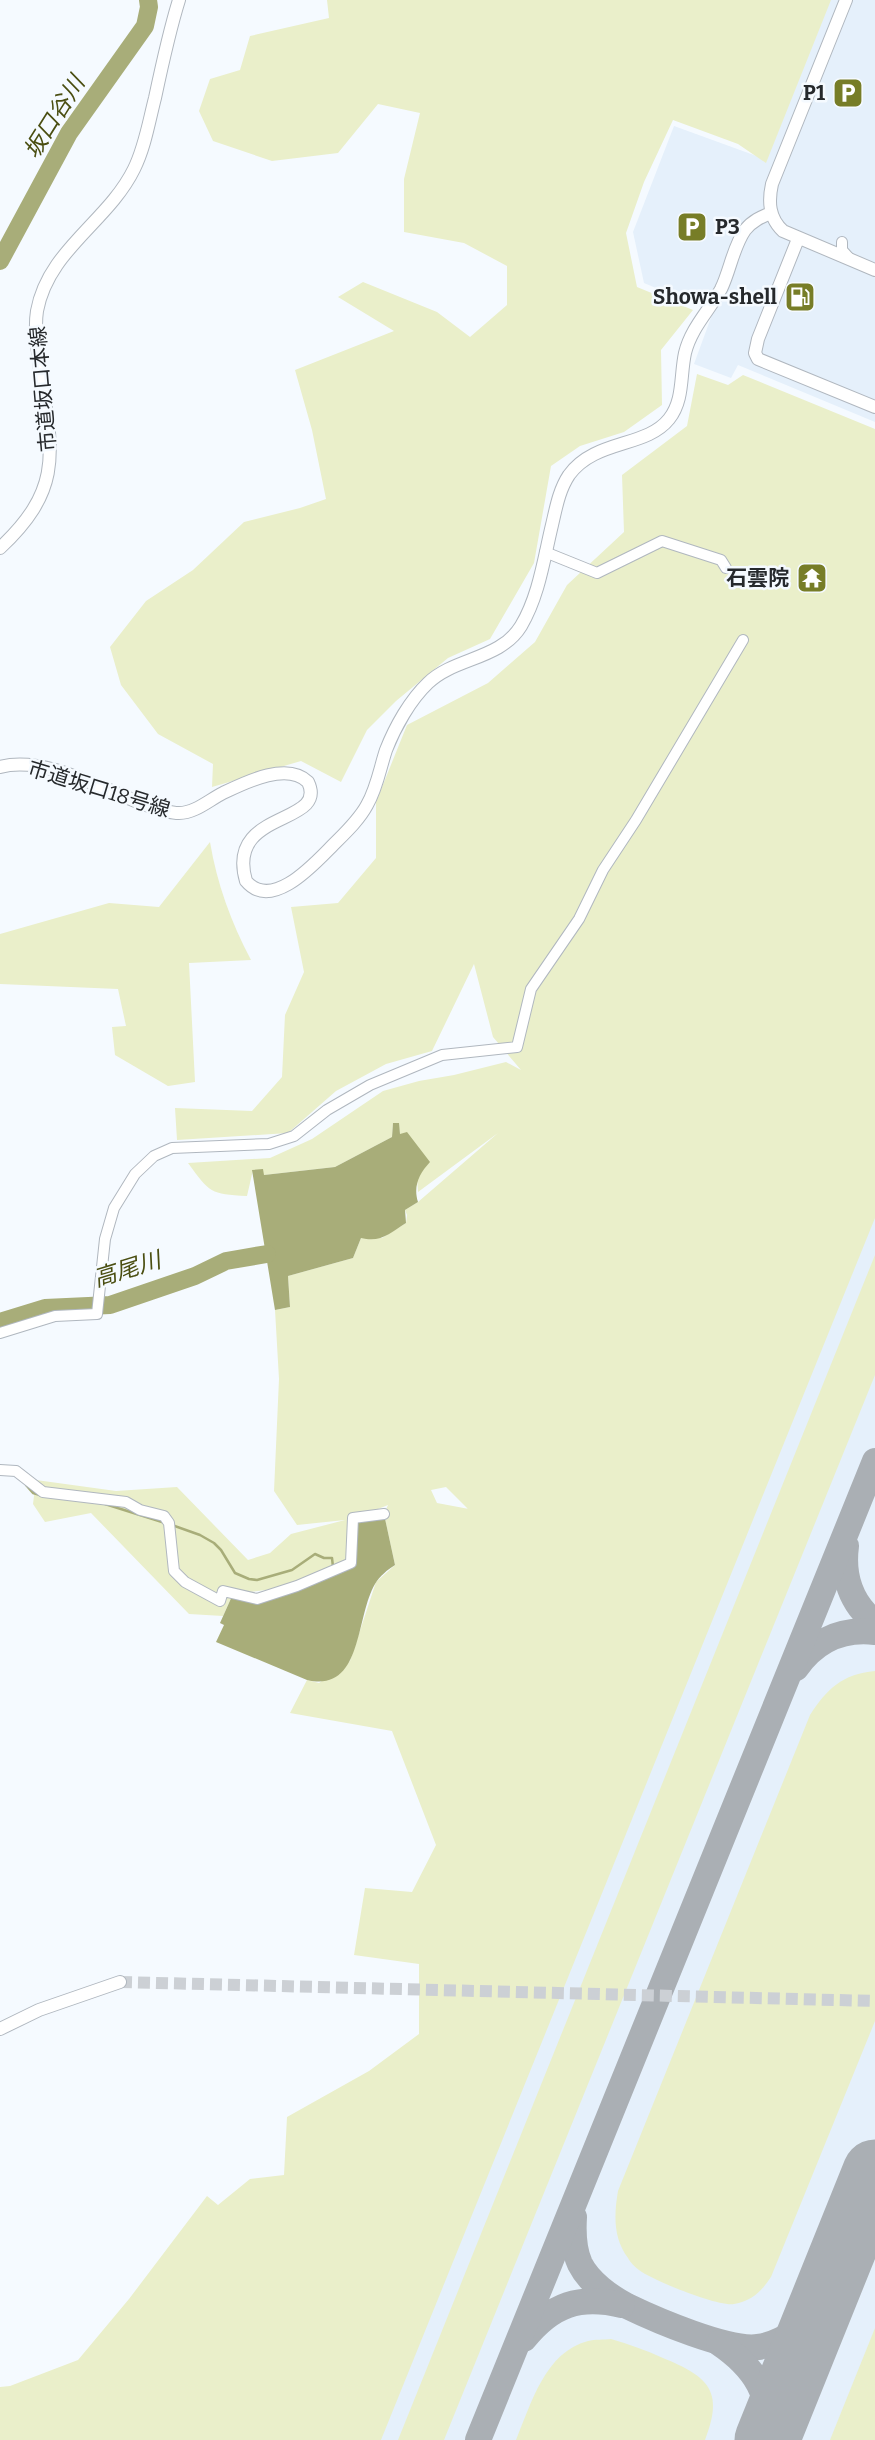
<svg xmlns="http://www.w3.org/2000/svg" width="875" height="2440" viewBox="0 0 875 2440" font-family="Bitter,'Noto Sans JP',serif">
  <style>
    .built { fill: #e5f0fb }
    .green { fill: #eaefca; fill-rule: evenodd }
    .water { fill: #a8ad79 }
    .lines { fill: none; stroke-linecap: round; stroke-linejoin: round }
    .stream { stroke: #a8ad79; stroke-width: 2.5 }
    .river { stroke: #a8ad79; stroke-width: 18 }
    .taxiway { stroke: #aaafb4; stroke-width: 26 }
    .runway { stroke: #aaafb4; stroke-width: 65 }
    .tertiary-tunnel { stroke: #ccd0d5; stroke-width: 12; stroke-dasharray: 12 6; stroke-linecap: butt }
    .minor-casing { stroke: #b0b7bf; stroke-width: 12 }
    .tertiary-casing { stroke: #b0b7bf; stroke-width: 14 }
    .minor { stroke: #fff; stroke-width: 10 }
    .tertiary { stroke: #fff; stroke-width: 12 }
    .labels { text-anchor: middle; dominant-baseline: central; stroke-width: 5; stroke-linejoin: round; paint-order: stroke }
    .poi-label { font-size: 21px; font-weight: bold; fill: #26292c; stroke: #f5faff; text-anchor: end }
    .street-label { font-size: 21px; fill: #26292c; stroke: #f5faff }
    .water-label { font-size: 23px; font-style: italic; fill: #4a4e11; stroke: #f5faff }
  </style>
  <rect width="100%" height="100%" fill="#f5faff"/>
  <g class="built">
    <polygon points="778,0 875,0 875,422 738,365 731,378 694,364 713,312 644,283 633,232 674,126 762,158"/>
    <polygon points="875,1152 875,2440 349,2440"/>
  </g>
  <g class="green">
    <polygon points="327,0 831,0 766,163 738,144 673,120 644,182 626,233 637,287 693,310 661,350 662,405 624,432 580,446 551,466 534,563 490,639 448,658 396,701 367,730 341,782 301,761 212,787 213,764 158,734 121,685 110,647 146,601 193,570 244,522 300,508 326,499 312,430 295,370 394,331 338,297 363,282 437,312 470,337 507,305 507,266 464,243 404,232 404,179 420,113 378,104 338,153 272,161 213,141 199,111 210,79 240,70 250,36 329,18"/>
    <path d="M 697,374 L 728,385 L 743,375 L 875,429 L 875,1218 L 381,2440 L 0,2440 L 0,2387 L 10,2386 L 78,2360 L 129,2299 L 207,2196 L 218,2205 L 250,2179 L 284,2175 L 287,2117 L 369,2071 L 419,2034 L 419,1964 L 354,1955 L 365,1888 L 412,1892 L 436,1845 L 392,1731 L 290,1713 L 307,1680 L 319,1683 L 350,1661 L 376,1582 L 395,1565 L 384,1514 L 388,1505 L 353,1519 L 345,1566 L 297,1586 L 233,1594 L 223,1616 L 189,1614 L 91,1513 L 45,1522 L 33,1504 L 36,1480 L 116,1491 L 177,1487 L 248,1560 L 270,1553 L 291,1534 L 345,1520 L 297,1525 L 274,1491 L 279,1379 L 275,1310 L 290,1307 L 288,1276 L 353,1258 L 361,1238 L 382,1238 L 406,1223 L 407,1215 L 405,1210 L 418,1202 L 498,1133 L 418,1192 L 417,1179 L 420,1173 L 400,1134 L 398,1123 L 393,1123 L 392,1137 L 335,1167 L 264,1175 L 253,1170 L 247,1196 C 210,1194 210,1193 188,1163 L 270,1158 L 312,1139 L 383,1091 L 419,1081 L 454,1075 L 506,1062 L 521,1070 L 493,1037 L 474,964 L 432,1051 L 386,1064 L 336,1091 L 288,1133 L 177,1140 L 175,1108 L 252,1111 L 282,1077 L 285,1015 L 304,972 L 291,907 L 338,903 L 376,858 L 376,802 L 407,725 L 488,683 L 535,642 L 567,585 L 624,532 L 622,475 L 687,426 ZM 446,1487 L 468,1509 L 469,1509 L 437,1503 L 431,1490 Z"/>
    <path d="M 210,842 C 217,884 231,922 251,960 L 189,963 L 195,1082 L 168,1086 L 115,1055 L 112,1027 L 126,1026 L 118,989 L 0,984 L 0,934 L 109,903 L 159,907 Z"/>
    <polygon points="875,1255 875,1375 444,2440 398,2440"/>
    <path d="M 875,1671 L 875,2021 L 771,2277 C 761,2292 752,2301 734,2304 C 718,2307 652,2280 639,2270 C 635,2267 630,2262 628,2258 C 613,2238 614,2214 618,2191 L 810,1715 C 827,1689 842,1674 875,1671 Z"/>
    <polygon points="875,2328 875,2440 830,2440"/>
    <path d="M 611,2339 C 629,2344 645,2350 663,2358 C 707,2376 725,2390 705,2440 L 516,2440 C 531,2404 545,2352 588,2341 C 595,2339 604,2340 611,2339 Z"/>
  </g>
  <g class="water">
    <path d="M 393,1123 L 399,1123 L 400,1134 L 407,1132 L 430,1162 C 419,1174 413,1186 418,1202 L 405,1210 L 406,1223 C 390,1233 381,1243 361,1238 L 353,1258 L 288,1276 L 290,1307 L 275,1310 L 252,1170 L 263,1169 L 264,1175 L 335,1167 L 392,1137 Z"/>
    <path d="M 384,1514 L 395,1565 C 387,1570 380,1576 375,1584 C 355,1618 363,1693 307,1680 L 216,1642 L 224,1625 L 220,1623 L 233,1594 L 257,1599 L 351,1564 L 353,1518 Z"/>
  </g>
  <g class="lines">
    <g class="stream">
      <polyline points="26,1485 33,1493 40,1495"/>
      <polyline points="105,1504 162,1522"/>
      <polyline points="172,1525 200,1535 214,1543 221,1550 235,1573 249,1579 257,1580 292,1570 315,1554 324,1558 332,1558 333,1567"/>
    </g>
    <g class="river">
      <polyline points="0,261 69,133 145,26 149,7 148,0"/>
      <polyline points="0,1322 45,1308 110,1305 195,1276 226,1261 267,1254"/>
    </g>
    <g class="taxiway">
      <path d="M 846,1546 C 842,1576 851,1604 875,1622"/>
      <path d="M 796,1668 C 815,1641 841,1628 875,1632"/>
      <path d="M 574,2217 C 573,2233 573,2249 580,2264 C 589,2282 610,2297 627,2306 C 656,2320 728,2351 758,2347 C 786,2343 806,2325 822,2303"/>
      <path d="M 524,2339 C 552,2304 580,2295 622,2305"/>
      <path d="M 719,2343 C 753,2366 776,2397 765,2440"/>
      <polyline points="478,2440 875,1461"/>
    </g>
    <polyline class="runway" points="767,2440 875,2172"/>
    <polyline class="tertiary-tunnel" points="120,1982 875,2001"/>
    <g class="minor-casing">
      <g id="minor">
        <polyline points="842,242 842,250 851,260"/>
        <polyline points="545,552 597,573 662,541 721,560 726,568"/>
        <polyline points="0,1333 55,1316 97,1314 105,1239 114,1208 135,1174 154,1156 172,1148 269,1144 294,1136 327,1110 370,1085 442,1055 517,1047 531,989 579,919 603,870 636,820 743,640"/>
        <polyline points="0,1470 16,1471 43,1492 126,1502 140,1510 164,1516 169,1523 174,1571 185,1582 220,1601 223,1591 257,1599 297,1586 351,1563 353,1518 384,1514"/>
      </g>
    </g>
    <g class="tertiary-casing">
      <g id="tertiary">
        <path d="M 846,0 L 772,184 C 768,202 769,218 783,231 L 875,270"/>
        <polyline points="798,239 758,339 755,353 758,359 875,407"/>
        <path d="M 0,548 C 65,487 52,450 40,369 C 38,350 34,330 37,311 C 48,250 108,222 134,169 C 145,147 149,121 155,98 C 162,65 169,32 179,0"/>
        <path d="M 0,767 C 41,755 99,787 138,802 C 150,806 166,813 179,813 C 195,813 209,800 223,793 C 244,783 287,761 308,782 C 329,826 225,809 246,881 C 272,912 315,863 333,845 C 345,833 359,820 367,805 C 377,788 380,768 386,750 C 395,727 410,700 428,683 C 455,657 500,660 521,626 C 539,596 544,558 552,525 C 556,508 559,490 569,475 C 595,439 646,448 669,419 C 684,400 680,376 685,353 C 691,328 709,311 721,289 C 730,271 733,247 745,230 C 752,221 761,217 771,213"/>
        <polyline points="0,2029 39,2010 120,1982"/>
      </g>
    </g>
    <use href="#minor" class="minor"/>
    <use href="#tertiary" class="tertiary"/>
  </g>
  <defs>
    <g id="parking-square" transform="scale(1.575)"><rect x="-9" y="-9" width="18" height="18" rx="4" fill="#777d27" stroke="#f5faff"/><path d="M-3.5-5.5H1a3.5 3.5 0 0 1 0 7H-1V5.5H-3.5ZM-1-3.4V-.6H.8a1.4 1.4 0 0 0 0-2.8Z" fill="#fff"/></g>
    <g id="fuel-square" transform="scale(1.575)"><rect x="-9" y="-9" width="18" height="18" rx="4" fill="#777d27" stroke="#f5faff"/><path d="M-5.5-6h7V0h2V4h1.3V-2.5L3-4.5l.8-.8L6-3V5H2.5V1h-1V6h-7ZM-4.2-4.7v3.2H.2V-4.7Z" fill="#fff"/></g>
    <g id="temple-square" transform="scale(1.575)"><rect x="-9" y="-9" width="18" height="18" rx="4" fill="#777d27" stroke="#f5faff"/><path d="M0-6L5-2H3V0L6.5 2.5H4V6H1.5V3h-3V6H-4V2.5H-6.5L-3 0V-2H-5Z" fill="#fff"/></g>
  </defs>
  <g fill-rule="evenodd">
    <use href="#parking-square" x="848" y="93"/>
    <use href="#parking-square" x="692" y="227"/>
    <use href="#fuel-square" x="800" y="297"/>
    <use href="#temple-square" x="812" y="578"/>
  </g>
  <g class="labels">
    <g class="poi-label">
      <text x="825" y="93">P1</text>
      <text x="715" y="227" text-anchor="start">P3</text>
      <text x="777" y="297">Showa-shell</text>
      <text x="789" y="578">石雲院</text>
    </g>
    <g class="street-label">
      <text transform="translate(43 389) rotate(-95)">市道坂口本線</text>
      <text transform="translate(99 789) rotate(17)">市道坂口18号線</text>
    </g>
    <g class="water-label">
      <text transform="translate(54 117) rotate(-58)">坂口谷川</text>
      <text transform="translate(127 1269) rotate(-17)">高尾川</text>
    </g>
  </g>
</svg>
